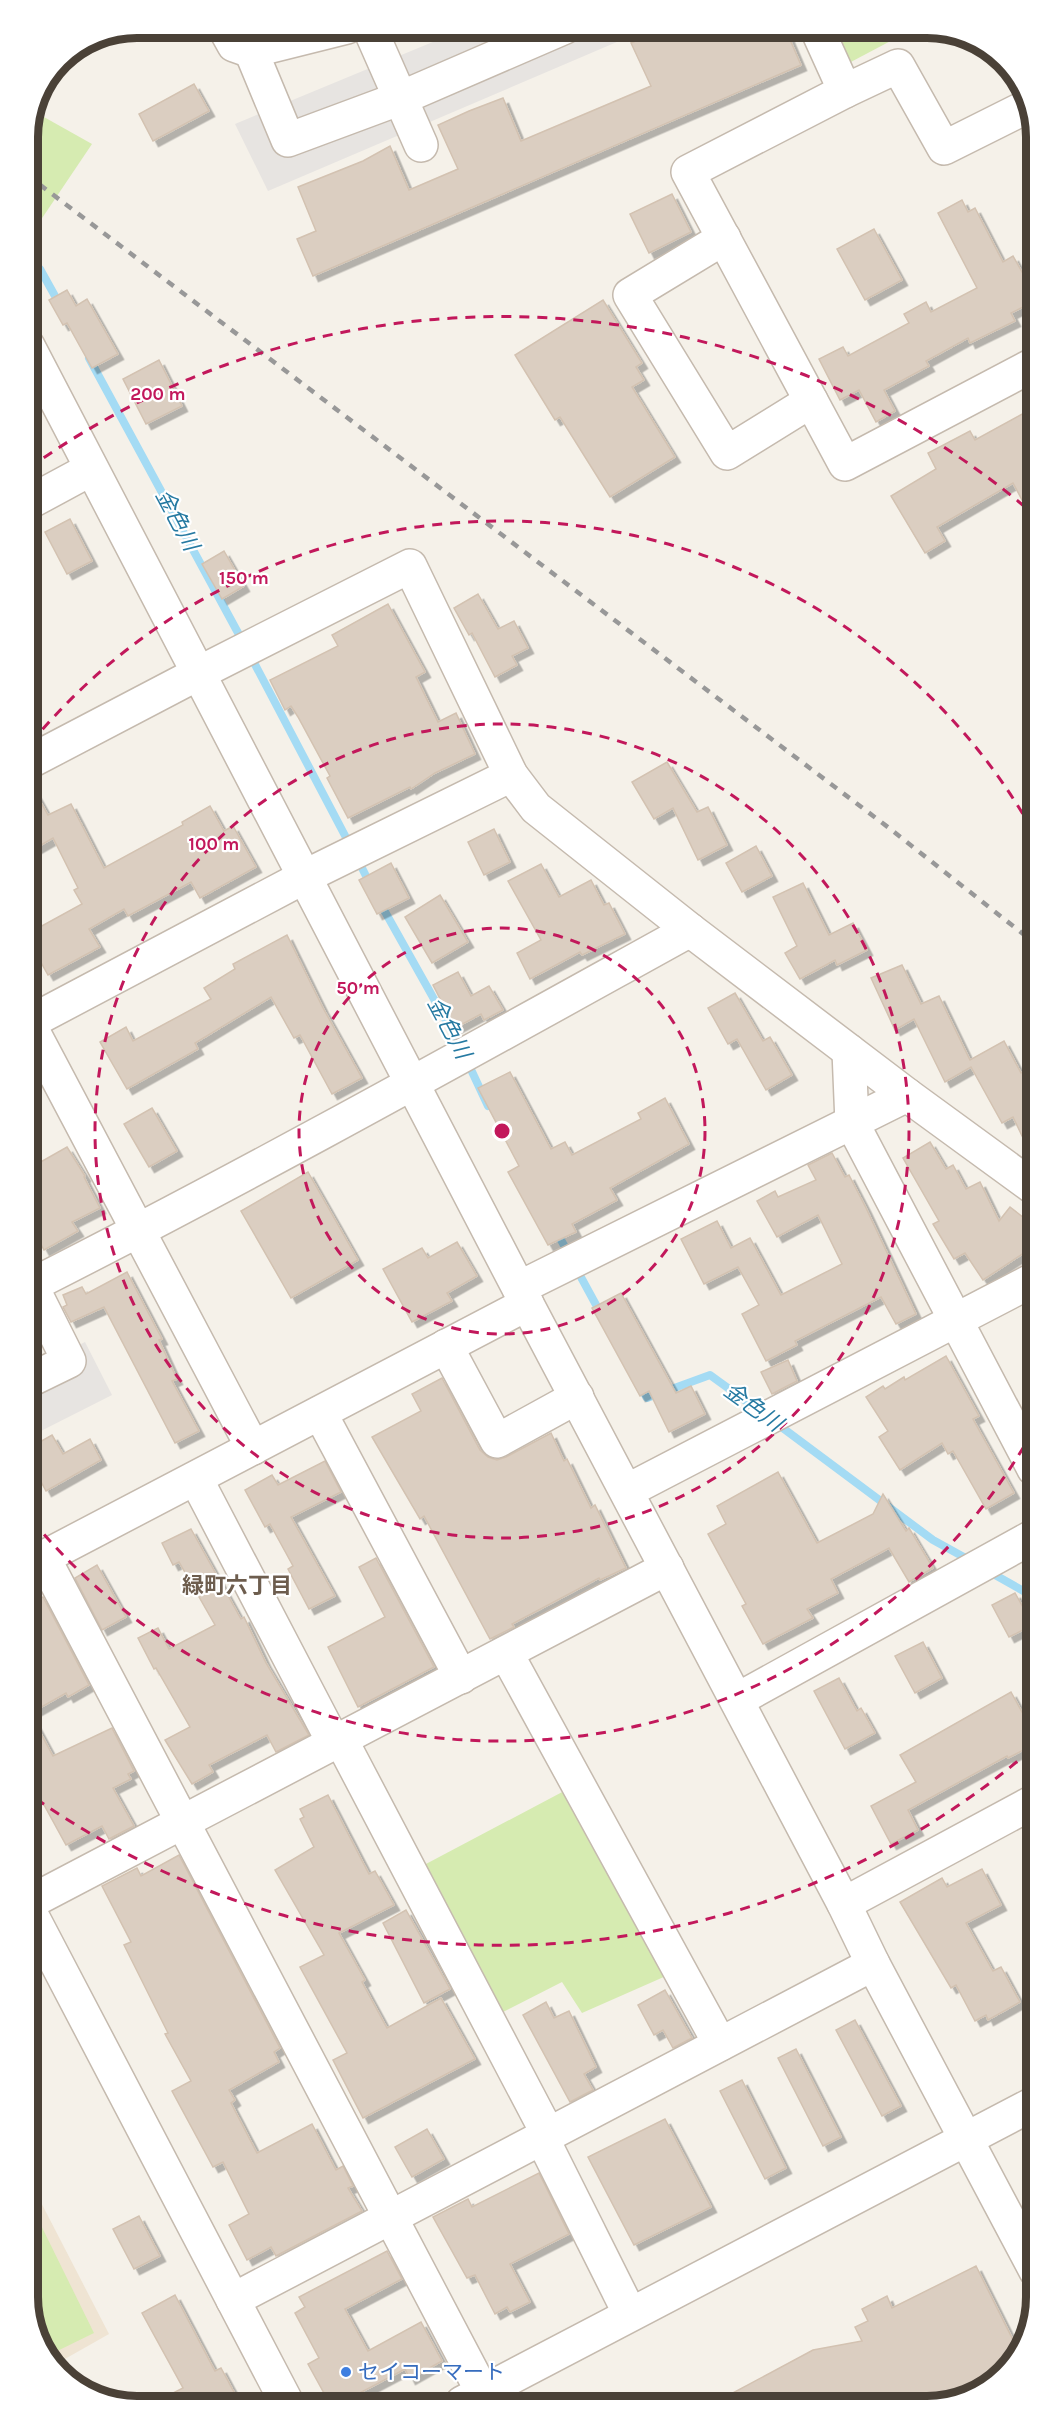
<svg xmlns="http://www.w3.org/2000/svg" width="1063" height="2433" viewBox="0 0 1063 2433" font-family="Karla,'Noto Sans JP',sans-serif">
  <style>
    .education { fill: #efe4d3 }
    .green { fill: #d6ebb1 }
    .parking { fill: #e7e4e1 }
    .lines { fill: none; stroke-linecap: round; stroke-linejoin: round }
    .stream { stroke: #a4dbf4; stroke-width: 8 }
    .building { fill: #dbcec1; stroke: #d3c2b1; stroke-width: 1.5; filter: url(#shadow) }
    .minor-casing { stroke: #c5baae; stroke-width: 36 }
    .minor { stroke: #fff; stroke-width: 33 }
    .rail { stroke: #989898; stroke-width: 4.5; stroke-dasharray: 8 8; stroke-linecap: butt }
    .ring { fill: none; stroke: #c2185b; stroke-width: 3; stroke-dasharray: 10 8 }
    .shop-dot { fill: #3f7fe0; stroke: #fff; stroke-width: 2 }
    .labels { text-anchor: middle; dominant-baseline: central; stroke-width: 4.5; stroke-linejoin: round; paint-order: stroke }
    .shop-label { font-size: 21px; fill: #366cbe; stroke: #fff; text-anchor: start }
    .water-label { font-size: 22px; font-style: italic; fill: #267aa2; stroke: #fff }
    .neighbourhood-label { font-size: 22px; font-weight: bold; fill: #6d5d4e; stroke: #fff }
    .rim { fill: none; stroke: #4a4137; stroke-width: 8 }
    .centre { fill: #c2185b; stroke: #fff; stroke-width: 3 }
    .ring-label { font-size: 18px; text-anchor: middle; font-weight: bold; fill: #c2185b; stroke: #fff; stroke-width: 4.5; stroke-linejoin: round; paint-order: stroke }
  </style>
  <defs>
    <filter id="shadow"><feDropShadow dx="5.5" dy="5.5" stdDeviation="0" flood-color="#0004"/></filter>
  </defs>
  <rect width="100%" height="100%" fill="#f5f1e9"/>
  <polygon class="education" points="33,2187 109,2334 56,2364 33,2332"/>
  <g class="green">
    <polygon points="834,27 917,27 849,63"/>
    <polygon points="35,112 92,144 28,239 27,129"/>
    <polygon points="566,1790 666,1976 582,2013 562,1982 503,2012 424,1865"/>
    <polygon points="33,2209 94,2333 49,2355 33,2332"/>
  </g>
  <g class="parking">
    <polygon points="469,27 652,27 268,191 235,124"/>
    <polygon points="85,1342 112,1395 31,1436 30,1370"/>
  </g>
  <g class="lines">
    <g class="stream">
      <polyline points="28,257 40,269 60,305"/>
      <polyline points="89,358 243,642"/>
      <polyline points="249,653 351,847"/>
      <polyline points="357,858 371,886"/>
      <polyline points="379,901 462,1049"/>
      <polyline points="467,1061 488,1106"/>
      <polyline points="556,1231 570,1256"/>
      <polyline points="576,1268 601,1314"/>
      <polyline points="639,1384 647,1398 710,1375 761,1412"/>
      <polyline points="776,1423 933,1540 971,1561"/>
      <polyline points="988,1571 1034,1597"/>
    </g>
  </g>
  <g class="building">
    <polygon points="668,27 788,27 788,35 801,65 313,276 297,239 316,231 298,187 363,161 390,146 409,190 458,169 438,125 469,111 503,98 521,141 651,86 631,43"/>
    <polygon points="194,84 209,111 153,141 139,114"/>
    <polygon points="672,194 691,232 649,253 630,214"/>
    <polygon points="962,200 968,212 975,208 1003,262 1013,256 1031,288 1031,303 1011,313 1015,321 970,343 968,338 926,361 929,366 884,390 895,411 876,422 859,390 840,400 819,359 843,347 848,356 909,323 904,314 926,302 931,312 977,288 938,213"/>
    <polygon points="874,229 902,280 865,300 837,249"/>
    <polygon points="67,290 76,306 87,299 118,354 92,368 67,323 63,325 49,300"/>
    <polygon points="603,300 642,363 636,367 644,380 632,387 675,457 610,497 560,417 555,420 515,355"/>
    <polygon points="159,360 182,406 146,424 123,379"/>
    <polygon points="1024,413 1031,427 1031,517 1013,483 937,527 945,541 925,553 891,496 936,469 928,453 970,431 975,440"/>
    <polygon points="70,519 92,561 67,574 45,532"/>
    <polygon points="224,551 244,586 222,599 202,564"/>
    <polygon points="478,594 498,629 514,621 528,648 512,656 517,665 495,677 472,633 469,635 454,608"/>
    <polygon points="388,604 425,672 416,677 438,722 456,713 475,754 435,773 411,789 410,787 348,818 327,778 330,776 298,717 291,706 285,710 270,680 338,646 332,635"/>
    <polygon points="667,762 697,812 708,807 727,845 698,860 673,808 654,819 632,782"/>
    <polygon points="29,781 48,815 71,804 104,868 183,825 182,822 210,806 224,831 233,826 256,867 200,898 191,882 128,916 124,909 89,929 100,947 48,975 29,941 29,933 82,904 74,890 78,888 53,838 29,852"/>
    <polygon points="494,829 510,862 484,875 468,842"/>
    <polygon points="756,846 772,876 742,892 726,863"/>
    <polygon points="391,863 409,898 377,914 359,880"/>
    <polygon points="541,864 559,897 591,880 604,905 609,903 625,934 582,955 580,952 530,979 517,953 541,940 508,881"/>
    <polygon points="803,883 829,935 853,923 867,950 837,965 835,960 800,979 785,953 797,946 773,897"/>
    <polygon points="440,895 468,942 432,963 405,917"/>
    <polygon points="287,935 323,1008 362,1078 332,1094 300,1035 294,1038 271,997 195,1043 198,1049 127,1089 100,1042 126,1027 133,1041 211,999 204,988 235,969 233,964"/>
    <polygon points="902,965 921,1004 939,996 970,1060 1004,1041 1021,1073 1033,1066 1033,1159 1013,1117 1002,1123 971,1067 945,1082 914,1019 895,1030 871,978"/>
    <polygon points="458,972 471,996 489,986 503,1010 484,1020 481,1014 455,1028 433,985"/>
    <polygon points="735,993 763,1041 770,1037 792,1075 766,1090 737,1039 728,1044 708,1008"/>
    <polygon points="510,1072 551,1149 565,1142 572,1155 641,1119 638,1113 665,1098 689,1144 610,1188 617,1200 572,1224 576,1232 548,1245 508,1172 519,1166 478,1088"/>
    <polygon points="152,1108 177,1151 149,1167 124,1124"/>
    <polygon points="930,1142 946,1169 953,1165 966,1189 980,1182 999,1221 1010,1207 1033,1225 1033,1242 1024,1253 983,1280 965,1253 954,1259 933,1224 939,1221 903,1158"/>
    <polygon points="67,1147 85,1176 84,1177 100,1208 72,1222 78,1231 44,1250 30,1224 30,1168"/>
    <polygon points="832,1153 845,1177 849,1175 866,1208 916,1314 896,1324 881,1297 795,1341 797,1345 766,1361 742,1314 759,1305 738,1267 704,1284 681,1239 717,1221 731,1248 750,1238 781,1295 842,1264 818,1215 777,1237 757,1201 775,1191 778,1197 816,1180 808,1165"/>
    <polygon points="308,1172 358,1260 291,1298 241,1211"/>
    <polygon points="457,1242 477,1276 447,1293 452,1301 412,1322 383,1269 422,1248 428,1258"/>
    <polygon points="127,1272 162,1339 159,1340 177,1379 172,1381 199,1431 175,1443 104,1307 71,1322 63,1307 67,1305 63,1295 82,1287 86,1294"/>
    <polygon points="621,1293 676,1393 691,1386 705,1414 669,1432 649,1391 640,1396 592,1308"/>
    <polygon points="946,1356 979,1416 973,1419 1014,1493 986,1509 953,1451 948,1454 942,1443 900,1470 879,1437 888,1431 866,1397 883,1386 885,1389 904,1377 905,1380"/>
    <polygon points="788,1360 797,1381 772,1394 761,1372"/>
    <polygon points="442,1378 480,1450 488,1457 497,1460 506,1457 551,1433 564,1461 567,1459 591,1508 595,1505 626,1568 600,1580 599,1578 512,1624 514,1627 490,1639 424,1516 420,1519 372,1437 421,1411 412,1394"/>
    <polygon points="52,1435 63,1454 90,1439 101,1460 46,1491 31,1463 31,1447"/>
    <polygon points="325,1461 341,1492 291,1517 335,1596 309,1609 288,1569 293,1566 270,1524 265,1527 245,1490 272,1475 278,1485"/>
    <polygon points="778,1472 817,1543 873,1514 883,1494 906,1531 909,1528 933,1568 909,1582 889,1548 831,1579 838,1593 807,1609 813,1618 763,1644 742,1606 746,1604 708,1534 726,1524 717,1506"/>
    <polygon points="191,1529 241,1619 244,1617 266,1663 309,1735 276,1752 267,1735 209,1765 213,1772 192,1784 165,1740 190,1727 156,1668 154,1669 138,1638 158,1628 169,1649 215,1625 179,1562 173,1565 162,1543"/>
    <polygon points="376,1558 434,1667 358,1707 328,1647 385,1617 359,1567"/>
    <polygon points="97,1565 126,1617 102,1630 75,1578"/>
    <polygon points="1015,1593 1033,1625 1009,1637 992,1605"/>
    <polygon points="43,1597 89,1685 68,1697 66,1693 31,1713 31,1603"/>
    <polygon points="923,1642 942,1678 915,1693 895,1656"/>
    <polygon points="839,1678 857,1711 861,1708 875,1733 845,1749 814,1691"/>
    <polygon points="1011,1692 1034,1734 1035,1744 1008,1758 1007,1756 908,1810 918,1830 891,1844 871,1806 916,1782 900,1755"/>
    <polygon points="31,1715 53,1756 112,1728 134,1771 128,1774 131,1779 113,1788 134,1826 109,1839 102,1826 66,1845 31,1781"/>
    <polygon points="328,1795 369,1874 375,1871 394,1905 339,1933 365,1980 362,1982 387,2028 441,1998 475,2059 363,2118 333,2060 347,2053 300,1967 324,1955 275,1870 314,1847 300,1819 304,1817 300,1809"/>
    <polygon points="179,1855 280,2048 274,2052 279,2062 229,2090 235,2100 231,2103 257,2153 312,2124 336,2170 343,2166 353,2186 348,2188 362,2211 276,2256 271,2247 247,2260 229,2225 249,2214 223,2162 213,2167 172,2091 191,2081 165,2034 168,2033 124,1945 131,1942 102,1886 137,1868 141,1876"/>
    <polygon points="982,1869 1001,1905 966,1923 993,1971 1001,1967 1020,2002 988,2020 986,2015 975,2021 956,1985 951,1988 900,1902 942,1878 947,1887"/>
    <polygon points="406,1910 450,1989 424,2003 383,1923"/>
    <polygon points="665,1990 692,2038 673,2048 663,2030 654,2035 638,2005"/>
    <polygon points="546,2002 554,2018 569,2011 596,2067 584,2074 593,2090 570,2102 523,2015"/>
    <polygon points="855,2020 901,2106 882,2116 836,2030"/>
    <polygon points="796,2049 841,2137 823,2146 778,2058"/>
    <polygon points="742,2080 786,2168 765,2179 720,2091"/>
    <polygon points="665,2119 711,2207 634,2245 588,2157"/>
    <polygon points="427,2129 444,2159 412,2177 395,2147"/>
    <polygon points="539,2173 569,2234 510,2264 530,2302 510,2312 507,2307 495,2314 475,2275 467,2278 433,2217 468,2199 472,2207"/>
    <polygon points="139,2216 160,2256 134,2269 113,2229"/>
    <polygon points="387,2251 402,2279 345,2309 368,2351 421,2322 442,2361 410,2379 405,2369 339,2404 330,2404 308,2364 319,2358 295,2313 305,2307 299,2297"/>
    <polygon points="976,2266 1019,2352 1017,2358 962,2400 716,2402 813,2350 862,2341 855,2327 868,2321 862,2309 887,2296 892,2308"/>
    <polygon points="175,2295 215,2371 221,2368 235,2394 214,2405 148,2406 183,2388 142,2313"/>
  </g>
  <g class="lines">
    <g class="minor-casing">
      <g id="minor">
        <polyline points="224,27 234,45 251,51 347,27"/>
        <polyline points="369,27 421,145"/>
        <polyline points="816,27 845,91 688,172 845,464 1031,366"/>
        <polyline points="251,51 288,140 401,98 565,27"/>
        <polyline points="845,91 898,66 944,148 1030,105"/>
        <polyline points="724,238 630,295 727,453 811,401"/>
        <polyline points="28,346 527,1304 844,1904 873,1964 1036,2271"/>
        <polyline points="28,503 91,469"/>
        <polyline points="29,762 199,673 410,566 511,775 536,808 690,930 907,1095 1033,1187"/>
        <polyline points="30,1022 306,876 511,775"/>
        <polyline points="30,1026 253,1448"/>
        <polyline points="849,1051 852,1123 1034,1469"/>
        <path d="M 30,1286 C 253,1173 471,1051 690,930"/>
        <polyline points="519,1288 907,1095"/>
        <polyline points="446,1346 497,1441 577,1397"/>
        <polyline points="30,1380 69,1361 31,1285"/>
        <polyline points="320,1413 461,1677"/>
        <polyline points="196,1479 334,1743"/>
        <polyline points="627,1491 1033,1280"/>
        <polyline points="43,1557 483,2393"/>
        <polyline points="31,1564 527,1304"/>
        <polyline points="506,1653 720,2044"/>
        <polyline points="737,1700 1034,1536"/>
        <polyline points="341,1740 548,2134"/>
        <polyline points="32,1901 667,1568"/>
        <polyline points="844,1904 1035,1801"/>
        <polyline points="32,1916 288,2405"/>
        <polyline points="542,2138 630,2314"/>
        <polyline points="233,2300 873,1964"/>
        <polyline points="462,2403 1035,2103"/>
      </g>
    </g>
    <use href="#minor" class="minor"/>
    <polyline class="rail" points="27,175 889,828 1032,941"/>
  </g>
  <g class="ring">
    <circle cx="502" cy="1131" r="203"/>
    <circle cx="502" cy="1131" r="407"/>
    <path d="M1033 1431A610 610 0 0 1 31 1519M31 743A610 610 0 0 1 1030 826"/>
    <path d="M1031 1750A814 814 0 0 1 35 1798M29 468A814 814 0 0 1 1031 512"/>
  </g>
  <circle class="shop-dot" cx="346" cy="2372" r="6"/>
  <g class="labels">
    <g class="shop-label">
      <text x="358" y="2372">セイコーマート</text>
    </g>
    <g class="water-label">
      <text transform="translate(177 520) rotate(62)">金色川</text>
      <text transform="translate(449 1028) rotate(62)">金色川</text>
      <text transform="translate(753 1407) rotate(36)">金色川</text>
    </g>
    <g class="neighbourhood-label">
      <text x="237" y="1586">緑町六丁目</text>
    </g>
  </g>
  <path d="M0 0H1063V2433H0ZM137 38H927A99 99 0 0 1 1026 137V2297A99 99 0 0 1 927 2396H137A99 99 0 0 1 38 2297V137A99 99 0 0 1 137 38Z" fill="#fff" fill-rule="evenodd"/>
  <path class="rim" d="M137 38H927A99 99 0 0 1 1026 137V2297A99 99 0 0 1 927 2396H137A99 99 0 0 1 38 2297V137A99 99 0 0 1 137 38Z"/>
  <circle cx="502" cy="1131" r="9" class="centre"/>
  <g class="ring-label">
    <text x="158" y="400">200 m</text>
    <text x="244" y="584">150 m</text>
    <text x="214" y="850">100 m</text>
    <text x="358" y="994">50 m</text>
  </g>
</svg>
